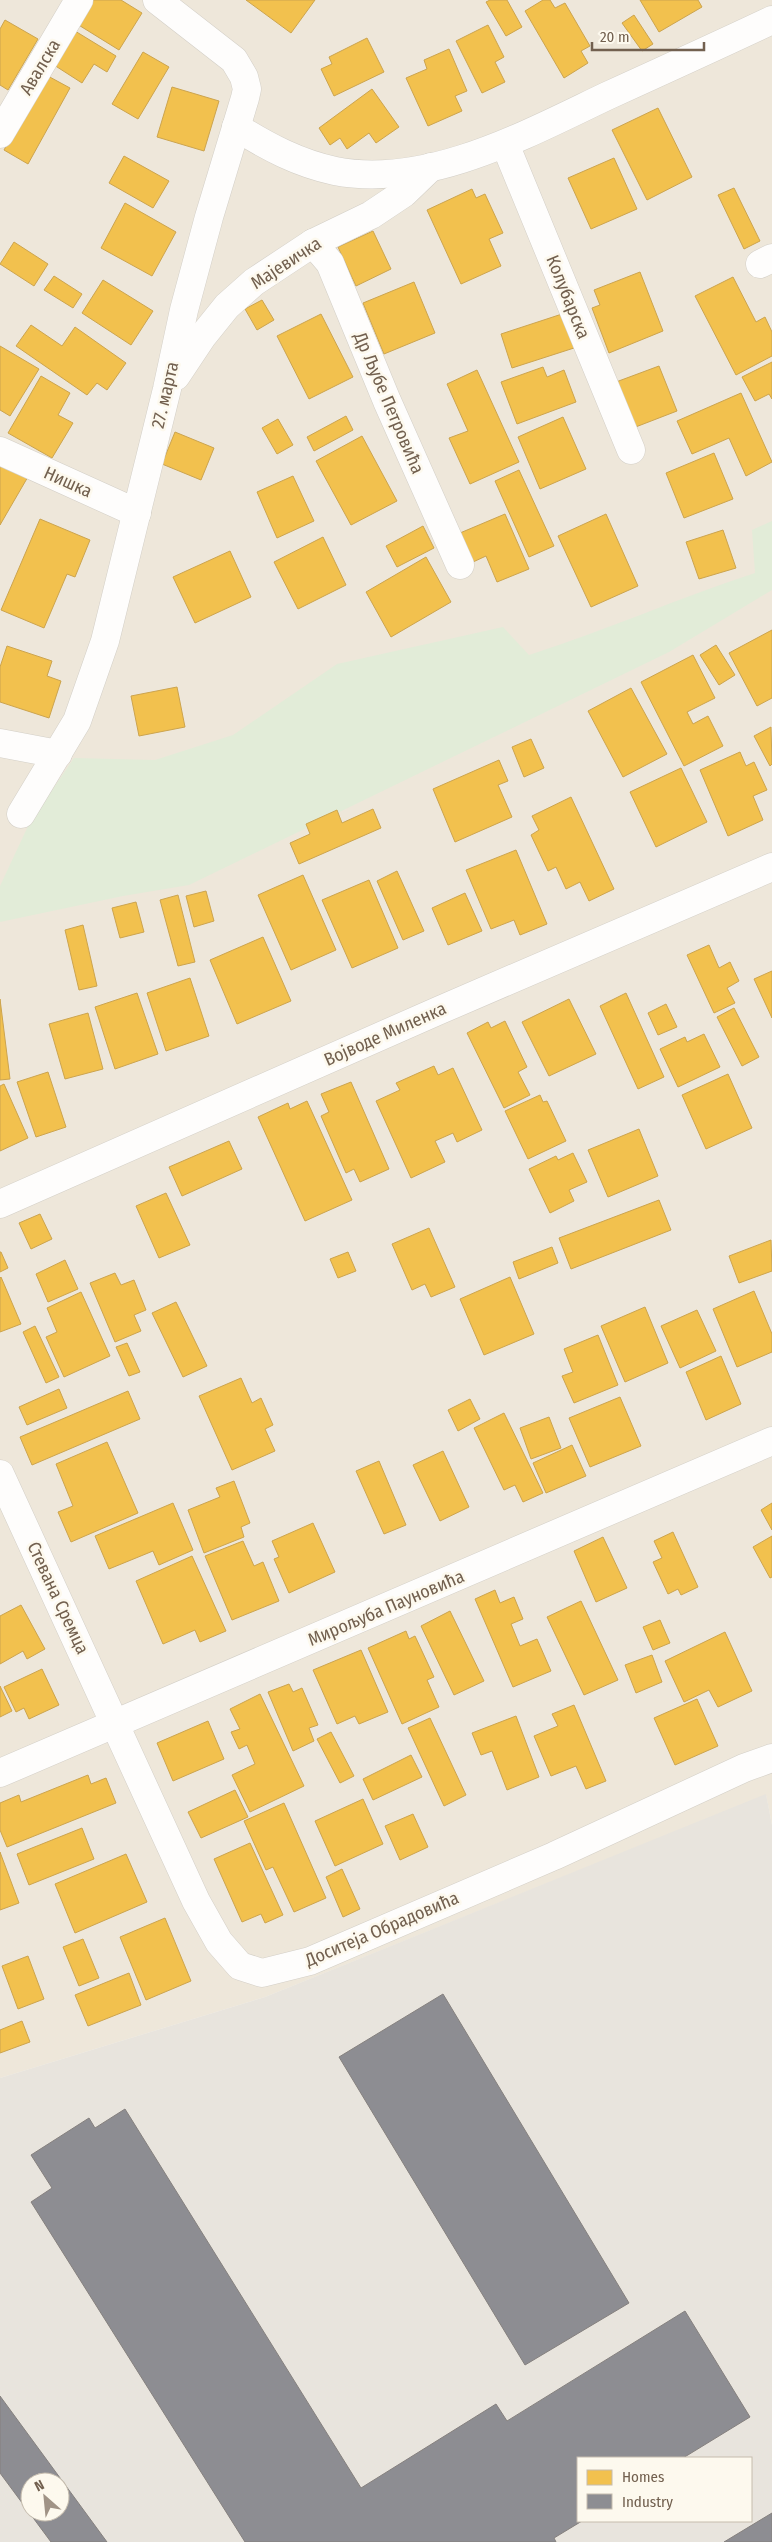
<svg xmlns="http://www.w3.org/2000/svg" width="772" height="2542" viewBox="0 0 772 2542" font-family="'Fira Sans Condensed',sans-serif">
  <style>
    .residential { fill: #eee7da }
    .industrial { fill: #e8e4dd; fill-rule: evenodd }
    .green { fill: #e2ecd8 }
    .homes { fill: #f2c14e; stroke: #cca44e }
    .industry { fill: #8d8d92; stroke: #85807e; fill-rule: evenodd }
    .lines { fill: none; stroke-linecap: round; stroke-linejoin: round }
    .minor-casing { stroke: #d3cfc7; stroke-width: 29 }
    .tertiary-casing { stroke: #d3cfc7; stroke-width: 29 }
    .minor { stroke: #fefdfc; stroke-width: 28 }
    .tertiary { stroke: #fefdfc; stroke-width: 28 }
    .labels { text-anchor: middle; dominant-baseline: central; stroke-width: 5; stroke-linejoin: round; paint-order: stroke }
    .street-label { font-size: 18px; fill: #72604f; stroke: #fdf9ee }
  </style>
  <rect width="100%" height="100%" fill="#f6f3ec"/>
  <polygon class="residential" points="0,0 772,0 772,1825 766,1795 265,1997 0,2078"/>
  <path class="industrial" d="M 766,1794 L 772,1825 L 772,2542 L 0,2542 L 0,2078 L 265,1997 ZM 578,2458 L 751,2458 L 751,2521 L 578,2521 ZM 30,2482 L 60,2482 L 60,2512 L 30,2512 Z"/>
  <path class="green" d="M 772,521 L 772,590 L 669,652 L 189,885 L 123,896 L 0,922 L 0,886 L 29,824 L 74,758 L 155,760 L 233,735 L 337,664 L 503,627 L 529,655 C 605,631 678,598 755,573 L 752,530 Z"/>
  <g class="homes">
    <polygon points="93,0 121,0 142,13 119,50 77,24"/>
    <polygon points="246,0 315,0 291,33"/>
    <polygon points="490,0 507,0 522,27 506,36 486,2"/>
    <polygon points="543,0 550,0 555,8 565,3 590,46 581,51 588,63 564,78 525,11"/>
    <polygon points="640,0 698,0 702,7 659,32"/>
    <polygon points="634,15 653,44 642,51 622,23"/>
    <polygon points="5,20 38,39 8,90 0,85 0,29"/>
    <polygon points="488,25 504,57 495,62 505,82 482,93 456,41"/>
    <polygon points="75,31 116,56 107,72 94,64 82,83 54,65"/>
    <polygon points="367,38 384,72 334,96 321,69 332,64 329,57"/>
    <polygon points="449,49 467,91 455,96 462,111 428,126 406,78 427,69 424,60"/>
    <polygon points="143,52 169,67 138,119 112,104"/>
    <polygon points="46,75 70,88 28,164 4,150"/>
    <polygon points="172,87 219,101 204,151 157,137"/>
    <polygon points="372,89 399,127 376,143 369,133 347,149 340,138 330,145 319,128"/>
    <polygon points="658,108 692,177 647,200 612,130"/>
    <polygon points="124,156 169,181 153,208 109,183"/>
    <polygon points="614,158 637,209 591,229 568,178"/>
    <polygon points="734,188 760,241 744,249 718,195"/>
    <polygon points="472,189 476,198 485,194 503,233 489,239 501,266 461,284 427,210"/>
    <polygon points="125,203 176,232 152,276 101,248"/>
    <polygon points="373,231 391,269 356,286 338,247"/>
    <polygon points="14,242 48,264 34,286 0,264"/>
    <polygon points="640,272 663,331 609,353 592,308 600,305 594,290"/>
    <polygon points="54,276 82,294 73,308 44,290"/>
    <polygon points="733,277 756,322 765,317 772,332 772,356 736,375 695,296"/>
    <polygon points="103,280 153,311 131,345 82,313"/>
    <polygon points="414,282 435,333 384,354 363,303"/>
    <polygon points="262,300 274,320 257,330 245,309"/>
    <polygon points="321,314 353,377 309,399 277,336"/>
    <polygon points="562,314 574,348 512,368 501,334"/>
    <polygon points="31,325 62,346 75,327 126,363 107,390 97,383 87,395 16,346"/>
    <polygon points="0,346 39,369 10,416 0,410"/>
    <polygon points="772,362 772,399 769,394 755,401 742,377"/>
    <polygon points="659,366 677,411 633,428 616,382"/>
    <polygon points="543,367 547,377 564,370 576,402 517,424 501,382"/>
    <polygon points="477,370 519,462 470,484 449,438 468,431 447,384"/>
    <polygon points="41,376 70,393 58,415 73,423 52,458 8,433"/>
    <polygon points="741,393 772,462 746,476 729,438 692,454 677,421"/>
    <polygon points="346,416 353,430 314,451 307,437"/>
    <polygon points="563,417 586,469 540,489 518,437"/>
    <polygon points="278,419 293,445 277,454 262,428"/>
    <polygon points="175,432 214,448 201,480 162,464"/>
    <polygon points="362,436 397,501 351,525 316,461"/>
    <polygon points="714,453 733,499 684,518 666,473"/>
    <polygon points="0,458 29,475 0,525"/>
    <polygon points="519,470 554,546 529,557 495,481"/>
    <polygon points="293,476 314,521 277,538 257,492"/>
    <polygon points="505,514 529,569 497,582 486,556 473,562 460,533"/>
    <polygon points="606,514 638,586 591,607 558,536"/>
    <polygon points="40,519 90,540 75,577 67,574 44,628 1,610"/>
    <polygon points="423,526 434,548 397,567 386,546"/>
    <polygon points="723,530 736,568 699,579 686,542"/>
    <polygon points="323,537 346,585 298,609 274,562"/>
    <polygon points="230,551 251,597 195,623 173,577"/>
    <polygon points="426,557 451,602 391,637 366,592"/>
    <polygon points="772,630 772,698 757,706 729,653"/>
    <polygon points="716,645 735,675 719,685 700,655"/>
    <polygon points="7,646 52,661 47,676 61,681 49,718 0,702 0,667"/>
    <polygon points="693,655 715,698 687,712 693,724 708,716 723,746 684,766 641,682"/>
    <polygon points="177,687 185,727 139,736 131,696"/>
    <polygon points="631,688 667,754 623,777 588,711"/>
    <polygon points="771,727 772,764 770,766 754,736"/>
    <polygon points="531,739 544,768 524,777 512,747"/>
    <polygon points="740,752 746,766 754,762 767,790 753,796 763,820 728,836 700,770"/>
    <polygon points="499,760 508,781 498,785 512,817 455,842 433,789"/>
    <polygon points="681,768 707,822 656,847 630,792"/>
    <polygon points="571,797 614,889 589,901 580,882 566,889 556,867 548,871 531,835 539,830 532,816"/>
    <polygon points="373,809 381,828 299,864 290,843 310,834 306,824 337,810 342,823"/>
    <polygon points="516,850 547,924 520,935 514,920 491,929 466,870"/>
    <polygon points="397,871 424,931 403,940 377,881"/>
    <polygon points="303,875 336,950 291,970 258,895"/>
    <polygon points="369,880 398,948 352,968 322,900"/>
    <polygon points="206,891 214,921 194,927 186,896"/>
    <polygon points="465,893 482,931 448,945 432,908"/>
    <polygon points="178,895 195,962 178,966 160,900"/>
    <polygon points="136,902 144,932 120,938 112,908"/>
    <polygon points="83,925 97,986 79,990 65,930"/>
    <polygon points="263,937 291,1001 237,1024 210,960"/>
    <polygon points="709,945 719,968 730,962 739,981 727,988 735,1003 714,1013 687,955"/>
    <polygon points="772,971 772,1018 754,979"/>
    <polygon points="190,978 209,1036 166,1051 147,993"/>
    <polygon points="137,993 158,1054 115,1069 95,1007"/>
    <polygon points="626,993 664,1077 638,1089 600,1006"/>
    <polygon points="0,999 10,1079 0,1080"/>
    <polygon points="569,999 596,1054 549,1076 522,1022"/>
    <polygon points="666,1004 677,1027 658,1035 648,1013"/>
    <polygon points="734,1008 759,1057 742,1066 717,1017"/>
    <polygon points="88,1013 103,1069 65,1079 49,1024"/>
    <polygon points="505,1021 527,1067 518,1072 530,1095 504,1108 467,1033 488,1022 491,1028"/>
    <polygon points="704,1034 720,1067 678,1087 660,1049 685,1037 687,1042"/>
    <polygon points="434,1066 438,1075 453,1068 482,1130 457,1142 453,1133 435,1141 445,1162 411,1178 376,1101 400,1090 396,1083"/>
    <polygon points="48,1072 66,1127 36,1137 17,1082"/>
    <polygon points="728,1074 752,1128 706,1149 682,1095"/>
    <polygon points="351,1082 389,1169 360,1182 354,1169 346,1173 321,1116 329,1112 321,1094"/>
    <polygon points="4,1084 28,1138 0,1151 0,1086"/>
    <polygon points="540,1095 543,1102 547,1101 566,1141 528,1159 505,1111"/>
    <polygon points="307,1101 352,1200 305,1221 258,1117 288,1103 290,1109"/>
    <polygon points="639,1129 658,1176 608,1197 588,1150"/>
    <polygon points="229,1141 242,1169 182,1196 169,1167"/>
    <polygon points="573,1153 587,1182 569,1190 574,1201 550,1213 529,1169 556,1156 558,1160"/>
    <polygon points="166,1193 190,1245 159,1258 136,1206"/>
    <polygon points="659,1200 671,1230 571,1269 559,1238"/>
    <polygon points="40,1214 52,1239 31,1249 19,1223"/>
    <polygon points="429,1228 455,1287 431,1297 425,1284 412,1290 392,1244"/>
    <polygon points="771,1240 772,1271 739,1283 729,1256"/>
    <polygon points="552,1247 558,1263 519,1279 513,1262"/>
    <polygon points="1,1252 8,1268 0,1272 0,1252"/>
    <polygon points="348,1252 356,1271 338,1278 330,1259"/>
    <polygon points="65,1260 78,1289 48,1302 36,1274"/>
    <polygon points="115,1273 121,1285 134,1280 146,1310 134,1315 141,1331 115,1342 90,1283"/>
    <polygon points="1,1277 21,1324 0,1332 0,1278"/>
    <polygon points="510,1277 534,1334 484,1355 460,1299"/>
    <polygon points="754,1291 772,1334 772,1352 737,1367 713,1309"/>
    <polygon points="81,1292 110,1356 64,1377 46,1337 57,1332 47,1308"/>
    <polygon points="176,1302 207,1366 183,1377 152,1313"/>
    <polygon points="645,1307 668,1363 625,1382 601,1326"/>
    <polygon points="697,1310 716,1351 680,1368 661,1326"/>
    <polygon points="35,1326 59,1377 46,1383 23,1332"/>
    <polygon points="598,1335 618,1385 574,1403 562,1376 573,1372 564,1349"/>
    <polygon points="127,1343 140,1372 129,1376 116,1347"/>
    <polygon points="721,1356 741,1404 706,1420 686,1372"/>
    <polygon points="241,1378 252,1403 261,1398 273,1425 265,1429 275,1451 232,1470 199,1396"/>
    <polygon points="59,1389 67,1408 27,1425 19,1407"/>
    <polygon points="128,1391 140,1419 32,1465 20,1437"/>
    <polygon points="620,1397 641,1446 590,1467 569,1418"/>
    <polygon points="470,1399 480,1419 458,1431 448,1410"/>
    <polygon points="504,1413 543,1493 523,1502 515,1485 504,1490 474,1428"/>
    <polygon points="549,1417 561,1448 531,1459 520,1428"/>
    <polygon points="107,1442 138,1513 71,1542 58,1512 73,1506 56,1464"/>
    <polygon points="572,1445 586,1476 546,1493 533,1463"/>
    <polygon points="443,1451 469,1507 440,1521 413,1465"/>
    <polygon points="379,1461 406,1525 384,1534 356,1471"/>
    <polygon points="234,1481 250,1523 241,1527 244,1537 204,1553 188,1510 220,1497 216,1488"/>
    <polygon points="173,1503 193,1550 159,1565 153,1551 109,1569 95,1536"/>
    <polygon points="772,1503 772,1530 761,1510"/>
    <polygon points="313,1523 335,1572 289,1593 274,1559 279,1557 272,1541"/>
    <polygon points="673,1532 698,1587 681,1595 678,1589 668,1594 653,1562 662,1558 654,1541"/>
    <polygon points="772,1536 772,1577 770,1578 753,1547"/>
    <polygon points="603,1537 627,1588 596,1602 574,1551"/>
    <polygon points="243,1541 254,1566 263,1562 279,1601 232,1620 205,1556"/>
    <polygon points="192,1556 226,1631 200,1642 195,1630 163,1644 136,1581"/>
    <polygon points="495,1590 500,1603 514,1597 523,1619 511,1624 520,1646 537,1639 551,1671 513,1687 475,1599"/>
    <polygon points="581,1601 618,1680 584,1695 547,1617"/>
    <polygon points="21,1605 45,1649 27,1659 23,1651 0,1664 0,1616"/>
    <polygon points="450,1611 484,1681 454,1695 421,1626"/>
    <polygon points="660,1620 670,1643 653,1650 643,1627"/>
    <polygon points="406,1631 409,1639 415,1636 434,1677 427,1680 439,1707 402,1724 368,1648"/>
    <polygon points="725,1632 752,1691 718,1707 709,1690 684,1702 665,1661"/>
    <polygon points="361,1650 388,1712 359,1724 355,1716 337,1724 313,1670"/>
    <polygon points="652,1655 662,1682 636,1693 625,1665"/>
    <polygon points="42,1669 59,1705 29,1719 24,1708 16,1712 4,1687"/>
    <polygon points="289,1684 293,1692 302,1688 318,1725 309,1728 314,1741 293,1751 268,1692"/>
    <polygon points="0,1686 12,1711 0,1717"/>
    <polygon points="260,1694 304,1786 250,1812 232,1775 255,1764 247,1745 239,1749 231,1732 240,1729 230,1709"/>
    <polygon points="697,1699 718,1746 675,1765 654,1718"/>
    <polygon points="574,1705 606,1781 586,1789 576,1766 551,1776 534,1736 558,1726 552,1714"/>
    <polygon points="516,1716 539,1777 507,1790 492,1751 481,1755 472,1733"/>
    <polygon points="430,1718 466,1795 444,1806 408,1728"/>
    <polygon points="208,1721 224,1759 173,1781 157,1743"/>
    <polygon points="331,1732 354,1776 340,1783 317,1739"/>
    <polygon points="411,1755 422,1777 373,1800 363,1779"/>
    <polygon points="88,1775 91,1784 106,1778 116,1803 7,1847 0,1830 0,1803 19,1795 21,1802"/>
    <polygon points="235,1790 248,1817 201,1838 188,1812"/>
    <polygon points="363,1799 383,1844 335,1866 315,1821"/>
    <polygon points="284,1803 326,1898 294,1912 273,1867 266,1870 244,1821"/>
    <polygon points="413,1814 428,1847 400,1860 385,1826"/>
    <polygon points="82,1828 94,1859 29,1885 17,1854"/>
    <polygon points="250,1843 283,1915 265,1923 261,1914 242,1922 214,1859"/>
    <polygon points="0,1852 19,1903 0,1910"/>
    <polygon points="126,1854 147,1902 75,1933 55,1884"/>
    <polygon points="342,1869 360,1909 343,1917 326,1877"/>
    <polygon points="165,1918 191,1981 146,2000 120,1937"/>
    <polygon points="83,1939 99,1978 79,1986 63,1947"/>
    <polygon points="28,1956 44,1999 18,2009 2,1966"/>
    <polygon points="129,1973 141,2005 88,2026 75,1995"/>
    <polygon points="22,2021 30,2042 0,2053 0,2030"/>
  </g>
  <g class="industry">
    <polygon points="443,1994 629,2303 525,2365 339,2057"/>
    <polygon points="125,2109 361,2488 496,2404 507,2421 685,2311 750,2417 683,2458 578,2458 578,2521 582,2521 554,2538 556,2542 245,2542 31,2202 52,2188 31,2155 89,2118 95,2128"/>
    <path d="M 0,2396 L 107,2542 L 51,2542 L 0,2473 ZM 30,2482 L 60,2482 L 60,2512 L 30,2512 Z"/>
    <polygon points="772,2513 772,2542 724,2542"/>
  </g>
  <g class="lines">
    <g class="minor-casing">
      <g id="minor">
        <path d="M 236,127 C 268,147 298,163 335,171 C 427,189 527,134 607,96 C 662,71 717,46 772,20"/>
        <polyline points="0,134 79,0"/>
        <polyline points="505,144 631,450"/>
        <polyline points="313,243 330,263 387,401 460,565"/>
        <polyline points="760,264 772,258"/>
        <polyline points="176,376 202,337 227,306 254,282 313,243 371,215 404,193 431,167"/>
        <polyline points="0,451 137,513"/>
        <polyline points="0,743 58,754"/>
        <polyline points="21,814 77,721 105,641 167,389 184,310 209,217 245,98 247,89 244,77 234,60 157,0"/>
        <polyline points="0,1474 196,1901 219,1942 240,1966 262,1973 310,1961 554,1856 744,1768 772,1758"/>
        <polyline points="0,1773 772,1441"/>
      </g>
    </g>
    <g class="tertiary-casing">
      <polyline id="tertiary" points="0,1204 440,1010 772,867"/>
    </g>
    <use href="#minor" class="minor"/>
    <use href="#tertiary" class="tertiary"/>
  </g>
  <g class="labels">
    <g class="street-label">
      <text transform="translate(40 67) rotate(-59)">Авалска</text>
      <text transform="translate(286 263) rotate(-33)">Мајевичка</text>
      <text transform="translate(568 297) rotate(68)">Колубарска</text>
      <text transform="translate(165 395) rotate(-77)">27. марта</text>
      <text transform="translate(389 403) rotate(67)">Др Љубе Петровића</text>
      <text transform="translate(68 482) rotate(24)">Нишка</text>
      <text transform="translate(385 1034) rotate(-24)">Војводе Миленка</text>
      <text transform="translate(58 1598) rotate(65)">Стевана Сремца</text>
      <text transform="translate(386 1608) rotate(-23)">Мирољуба Пауновића</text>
      <text transform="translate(382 1929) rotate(-23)">Доситеја Обрадовића</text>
    </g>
  </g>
  <rect x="577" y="2457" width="175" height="65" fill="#fdf9ee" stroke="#c5bcae"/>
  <rect x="587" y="2470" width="25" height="15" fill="#f2c14e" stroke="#c5bcae"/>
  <text x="622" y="2482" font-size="15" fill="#72604f">Homes</text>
  <rect x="587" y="2494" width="25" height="15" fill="#8d8d92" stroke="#c5bcae"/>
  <text x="622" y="2507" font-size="15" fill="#72604f">Industry</text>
  <g transform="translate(45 2497) rotate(333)"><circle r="24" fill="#fdf9ee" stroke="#c5bcae"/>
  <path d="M0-4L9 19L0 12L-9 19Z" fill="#a09386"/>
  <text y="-8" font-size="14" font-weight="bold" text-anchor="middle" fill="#72604f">N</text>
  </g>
  <path d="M592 42v8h112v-8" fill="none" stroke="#72604f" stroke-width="2.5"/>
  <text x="600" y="42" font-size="15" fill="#72604f" stroke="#fdf9ee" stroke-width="4" paint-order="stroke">20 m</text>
</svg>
